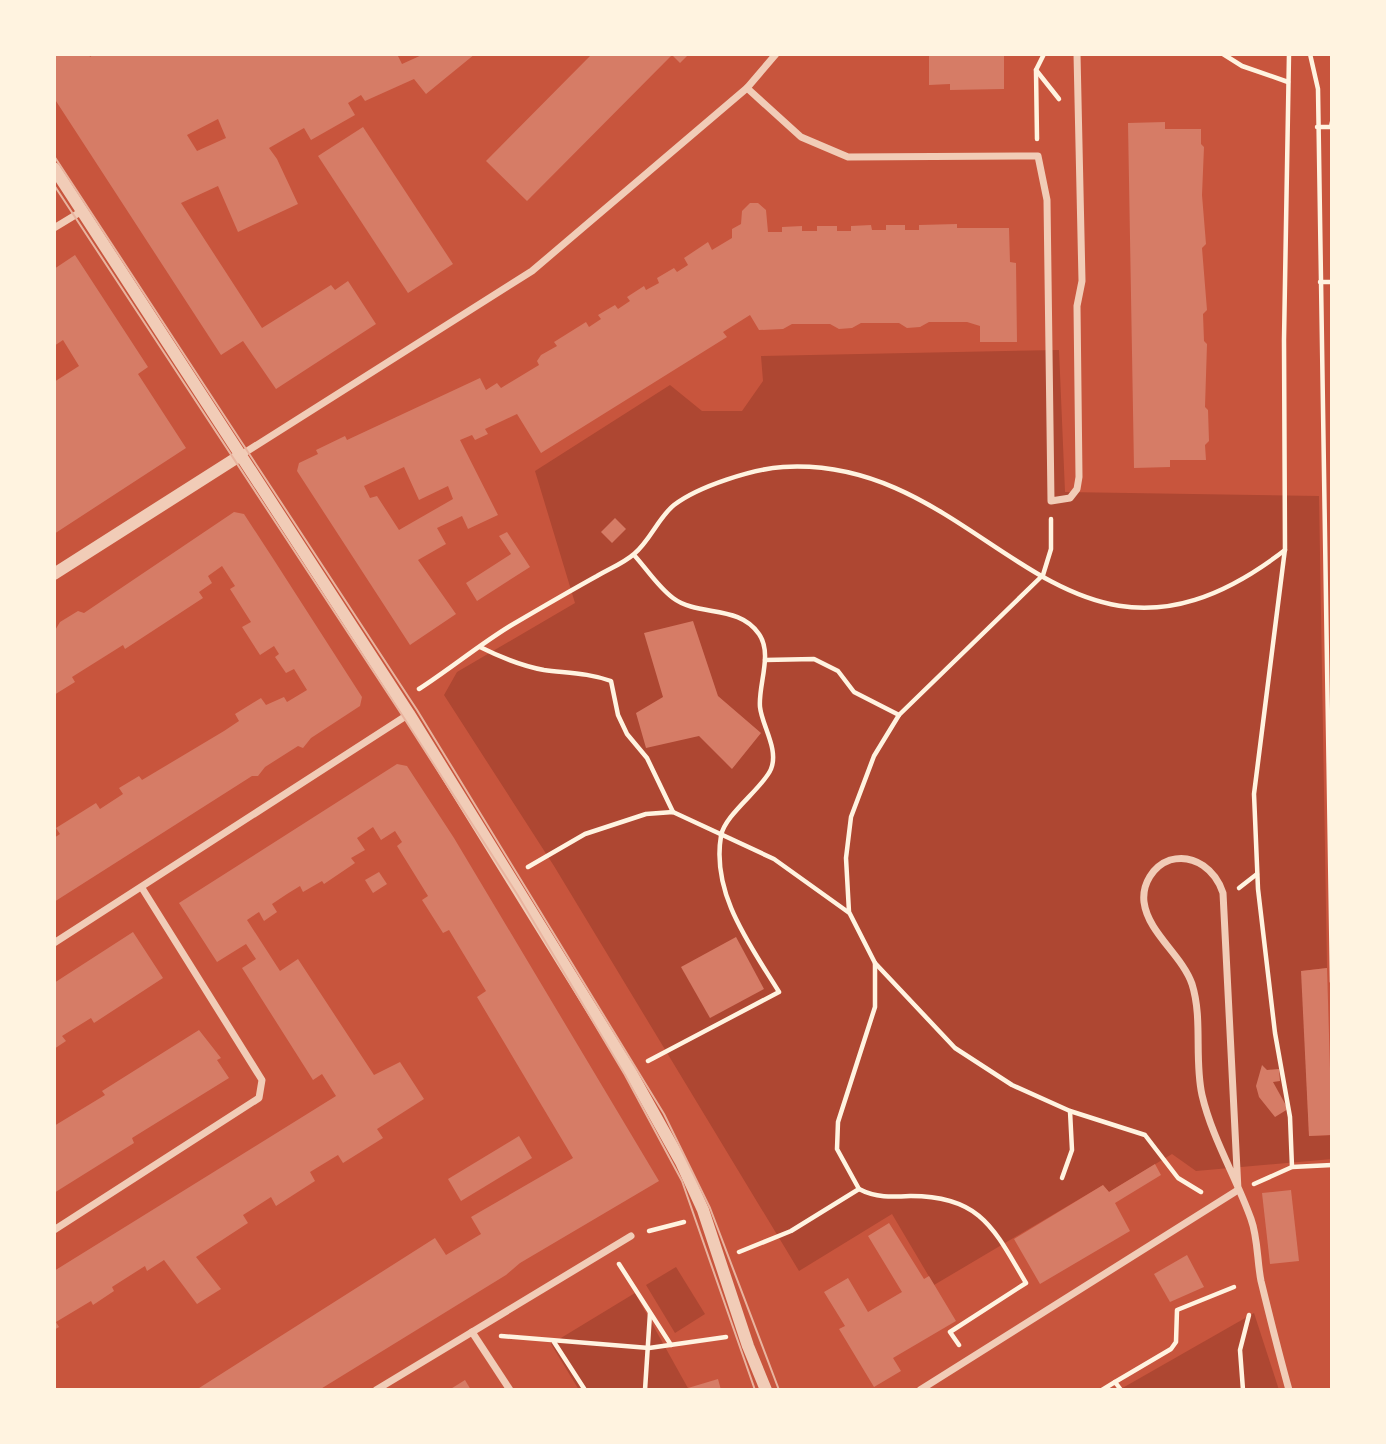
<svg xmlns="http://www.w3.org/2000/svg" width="1386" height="1444" viewBox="0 0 1386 1444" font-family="Roboto,sans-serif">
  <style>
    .green { fill: #ae4732 }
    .building { fill: #d67c66; fill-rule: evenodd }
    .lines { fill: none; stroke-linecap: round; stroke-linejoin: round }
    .path { stroke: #fff3e0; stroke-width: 4.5 }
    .minor { stroke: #f1ccb7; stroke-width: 7 }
    .tertiary { stroke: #f1ccb7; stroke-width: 12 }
    .tram { stroke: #e9b49f; stroke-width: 2 }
  </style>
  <rect width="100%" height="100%" fill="#c8553d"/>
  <g class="green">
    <polygon points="1059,350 1065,492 1319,496 1327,968 1302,971 1309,1136 1332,1135 1332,1159 1196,1171 1172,1154 1109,1192 1103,1185 934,1285 892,1214 799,1271 554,866 444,695 457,672 575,603 535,471 670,385 702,411 742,411 763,381 761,356"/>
    <polygon points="676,1267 705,1314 675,1333 646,1285"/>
    <polygon points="635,1293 689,1390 579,1390 551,1344"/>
    <polygon points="1254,1313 1279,1390 1119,1390"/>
  </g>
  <g class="building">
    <path d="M 54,54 L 89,54 L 90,57 L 94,54 L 397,54 L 402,64 L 424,54 L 475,54 L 426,94 L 414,79 L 365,101 L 361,95 L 348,103 L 355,115 L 311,140 L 304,128 L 269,148 L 277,159 L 298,204 L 238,232 L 218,186 L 181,203 L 262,328 L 331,285 L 335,290 L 348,281 L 376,324 L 276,389 L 243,341 L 221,355 L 54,98 ZM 218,119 L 226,138 L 197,151 L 187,135 Z"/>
    <polygon points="592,54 689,54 680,63 672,55 527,201 486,161"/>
    <polygon points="929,54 1004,54 1004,89 950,90 950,84 929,85"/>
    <polygon points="1165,122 1165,129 1201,129 1201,144 1204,147 1202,195 1206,244 1202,248 1207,310 1203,314 1204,341 1207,344 1205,407 1208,410 1209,441 1205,445 1206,460 1170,460 1170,467 1134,468 1128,123"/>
    <polygon points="363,127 453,264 408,293 318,156"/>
    <path d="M 750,203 L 758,203 L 766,210 L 768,232 L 782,232 L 782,227 L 802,226 L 802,231 L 817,231 L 817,226 L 837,226 L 837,231 L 851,231 L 851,226 L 871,225 L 872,230 L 886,230 L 886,225 L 905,225 L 905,230 L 919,230 L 919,225 L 957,224 L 957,228 L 1009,228 L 1010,262 L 1016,263 L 1017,342 L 980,342 L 980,326 L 967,322 L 929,322 L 920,327 L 907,328 L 899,323 L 861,323 L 852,328 L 839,329 L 830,324 L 792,324 L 783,329 L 759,330 L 750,315 L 723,332 L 727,337 L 541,453 L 517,414 L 485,429 L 488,434 L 475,440 L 472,435 L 460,440 L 498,515 L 468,529 L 462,516 L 437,528 L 446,544 L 418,560 L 456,614 L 410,645 L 297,471 L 299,463 L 318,454 L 316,450 L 345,436 L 347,440 L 480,378 L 486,390 L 497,383 L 501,388 L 539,365 L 537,361 L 541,355 L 557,346 L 554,342 L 586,322 L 589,327 L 601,319 L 598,315 L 615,305 L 618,309 L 630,301 L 627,297 L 644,286 L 646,290 L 659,283 L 657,278 L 674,268 L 677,272 L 688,265 L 684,258 L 708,242 L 712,250 L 732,238 L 732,229 L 741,224 L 742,211 ZM 404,467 L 419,500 L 448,486 L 453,499 L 399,530 L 377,496 L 370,498 L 364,486 Z"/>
    <polygon points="75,255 148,367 138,374 186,448 54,534 54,382 79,366 63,340 54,346 54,269"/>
    <polygon points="234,512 244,514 274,560 362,697 360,706 311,738 303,748 298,746 265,767 258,776 252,776 54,902 54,838 60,834 56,828 96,803 100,809 123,794 119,788 139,776 142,780 224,731 239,721 235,714 261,698 266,705 284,697 287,702 307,690 294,669 286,673 275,657 279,654 274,646 260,655 242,627 251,622 230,589 235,586 222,566 208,576 212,583 199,592 203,598 125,649 123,645 72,677 75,682 54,695 54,632 60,622 78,611 84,613"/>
    <polygon points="615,518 626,529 612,543 601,532"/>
    <polygon points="507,532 530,567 477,601 466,583 511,554 499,536"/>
    <polygon points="693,621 718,696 761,733 732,769 699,736 646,748 636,713 663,697 644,633"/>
    <polygon points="397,764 407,766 454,838 659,1181 520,1263 506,1275 319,1390 196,1390 435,1238 446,1255 481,1234 471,1217 573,1158 477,997 486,991 449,930 443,933 422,900 428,896 397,846 402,842 395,831 381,840 373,827 357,838 365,850 351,858 355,863 324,884 322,881 303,892 300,886 287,894 272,904 277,912 264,921 259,912 247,920 280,971 298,959 374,1075 400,1062 424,1099 377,1129 383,1138 343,1163 338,1155 310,1172 315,1181 276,1206 271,1197 243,1215 248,1223 196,1257 221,1289 197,1304 164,1260 147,1271 145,1266 112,1287 114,1291 93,1305 91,1301 56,1322 59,1327 54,1330 54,1271 336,1096 322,1074 313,1080 242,968 256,959 246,944 217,962 179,903"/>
    <polygon points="379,872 387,884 373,893 365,880"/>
    <polygon points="133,932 163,978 94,1023 91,1018 62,1036 66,1041 54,1049 54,983"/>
    <polygon points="736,937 764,989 710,1018 681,967"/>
    <polygon points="1327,968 1332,1135 1309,1136 1301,971"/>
    <polygon points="199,1030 221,1058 217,1060 229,1078 132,1138 134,1143 54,1193 54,1126 105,1095 102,1091"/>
    <polygon points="1262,1065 1267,1070 1279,1069 1280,1081 1273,1082 1288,1109 1275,1117 1259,1097 1256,1086"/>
    <polygon points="519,1136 532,1158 461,1201 448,1179"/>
    <polygon points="1155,1164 1161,1175 1115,1203 1130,1231 1040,1284 1014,1239 1103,1185 1109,1192"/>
    <polygon points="1291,1190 1299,1261 1270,1264 1262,1193"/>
    <polygon points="889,1223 924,1279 929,1276 956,1321 893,1358 901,1371 874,1387 839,1329 845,1326 824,1292 848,1278 868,1312 902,1292 868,1236"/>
    <polygon points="1187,1255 1204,1287 1170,1302 1154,1274"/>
    <polygon points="718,1379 721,1390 688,1388"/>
    <polygon points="465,1380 471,1390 449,1390"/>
  </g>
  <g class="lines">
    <g class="path">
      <polyline points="1223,54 1242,66 1288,82"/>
      <polyline points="1289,54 1284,340 1285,549 1254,794 1258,889 1275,1033 1290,1117 1292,1167"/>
      <polyline points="1310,54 1318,89 1332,982"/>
      <polyline points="1036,70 1059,99"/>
      <polyline points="1317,127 1331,127 1332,122"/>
      <polyline points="1037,139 1036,70 1044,54"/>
      <polyline points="1320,282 1332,282"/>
      <polyline points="1051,519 1051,549 1043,575 899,715 874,756 851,817 846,858 849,912 875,963 955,1048 1012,1085 1070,1111 1145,1135 1178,1178 1201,1192"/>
      <path d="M 634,555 C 646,568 658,587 673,598 C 698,617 739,604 759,634 C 773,654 758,685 760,707 C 762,726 779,749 771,769 C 764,787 724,815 721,836 C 711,894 751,946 779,992 L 648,1061"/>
      <path d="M 480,647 C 500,657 522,666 544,670 C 567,673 589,673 611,681 L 618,715 L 627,734 L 647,758 L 673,812"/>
      <polyline points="765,660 814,659 838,671 854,692 899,715"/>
      <path d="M 419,689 C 450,669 479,645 510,626 C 539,609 568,592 597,576 C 609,569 624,563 634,554 C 650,541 658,518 674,505 C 699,486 753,469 783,467 C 990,454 1062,722 1285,550"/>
      <polyline points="528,867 585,834 646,814 673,812 774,859 848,912"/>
      <polyline points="1239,888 1257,874"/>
      <polyline points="1062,1178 1072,1150 1070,1111"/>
      <polyline points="1254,1184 1292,1167 1332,1165"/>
      <path d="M 859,1189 C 876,1198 892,1197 911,1196 C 981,1196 994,1229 1026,1283 L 950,1332 L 959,1345"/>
      <polyline points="649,1231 684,1222"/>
      <polyline points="739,1252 791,1231 859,1189 837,1149 838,1122 875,1007 875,963"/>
      <polyline points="619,1264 671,1345"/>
      <polyline points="501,1336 649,1348 726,1337"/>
      <polyline points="554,1342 585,1390"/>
      <polyline points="1115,1382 1171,1349 1176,1342 1177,1310 1234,1287"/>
      <polyline points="645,1390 650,1313"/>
      <polyline points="1102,1390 1115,1382 1121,1390"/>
      <polyline points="1243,1390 1240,1350 1249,1315"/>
    </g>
    <g class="minor">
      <polyline points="747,88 801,137 848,157 1038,156 1047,200 1051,501 1070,498 1077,489 1079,477 1077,306 1082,281 1077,54"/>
      <polyline points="54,228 82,211"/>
      <polyline points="241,455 532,271 747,88 776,54"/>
      <polyline points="54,943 409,714"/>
      <path d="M 1238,1190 L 1223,893 C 1216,871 1195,853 1170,860 C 1153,866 1142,884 1144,902 C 1148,933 1182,955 1192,984 C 1203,1019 1194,1059 1202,1095 C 1212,1138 1236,1177 1251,1219 C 1258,1238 1257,1261 1261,1281 C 1270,1318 1279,1354 1289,1390"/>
      <polyline points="54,1230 259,1098 262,1080 142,888"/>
      <polyline points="472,1332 510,1390"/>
      <polyline points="376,1390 631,1236"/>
      <polyline points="920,1390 1238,1190"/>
    </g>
    <g class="tertiary">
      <polyline points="54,168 409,714 630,1071 681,1162 703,1210 748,1346 766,1390"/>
      <polyline points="54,574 241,455"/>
    </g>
    <g class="tram">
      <polyline points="54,156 417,710 664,1114 710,1208 779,1390"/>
      <polyline points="54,185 404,718 517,894 625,1075 682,1181 755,1390"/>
    </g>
  </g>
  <rect width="1386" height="1444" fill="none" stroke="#fff3e0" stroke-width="112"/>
</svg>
